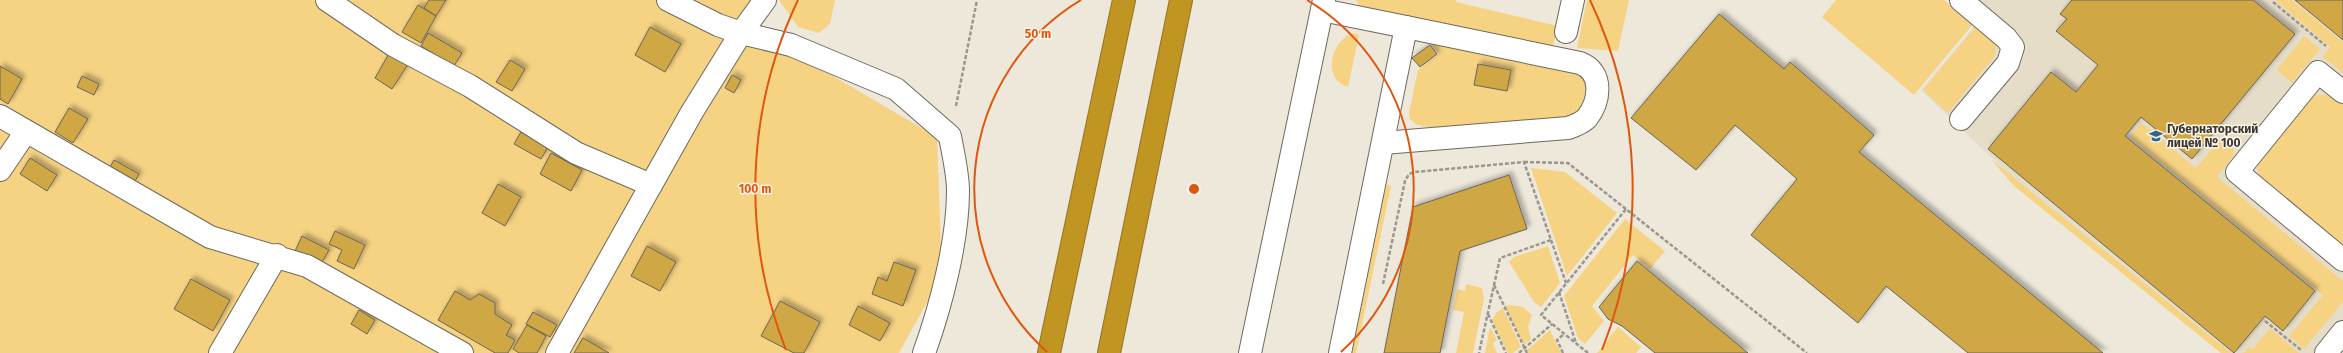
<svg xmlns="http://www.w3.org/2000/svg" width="2343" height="353" viewBox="0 0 2343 353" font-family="'Fira Sans',sans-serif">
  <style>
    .built { fill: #e6ddc9 }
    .green { fill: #f6d283 }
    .building { fill: #d0a745; stroke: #6a655a; filter: url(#shadow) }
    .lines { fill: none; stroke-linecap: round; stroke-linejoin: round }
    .minor-casing { stroke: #6e695d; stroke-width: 24 }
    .highway-casing { stroke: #917427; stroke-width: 24 }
    .path { stroke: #9b968d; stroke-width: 2.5; stroke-dasharray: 4 2; stroke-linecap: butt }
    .minor { stroke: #fff; stroke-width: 22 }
    .highway { stroke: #c09522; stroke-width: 22 }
    .ring { fill: none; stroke: #df570e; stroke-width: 2 }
    .labels { text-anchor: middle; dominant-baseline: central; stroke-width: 3; stroke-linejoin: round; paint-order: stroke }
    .poi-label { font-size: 12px; font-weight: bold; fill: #393631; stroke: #fbf5e8; text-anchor: start }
    .centre { fill: #df570e; stroke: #fbf5e8; stroke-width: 2 }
    .ring-label { font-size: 12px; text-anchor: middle; font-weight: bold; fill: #df570e; stroke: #fbf5e8; stroke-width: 3; stroke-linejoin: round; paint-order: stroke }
  </style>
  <defs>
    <filter id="shadow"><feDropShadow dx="3.5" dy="-3.5" stdDeviation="2" flood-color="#0004"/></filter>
  </defs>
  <rect width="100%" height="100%" fill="#eee8db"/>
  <polygon class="built" points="1948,0 2343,0 2343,353 2227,353 2018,183 1921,90 1976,24"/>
  <g class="green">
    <polygon points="0,0 756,0 751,28 937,137 942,275 899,353 0,353"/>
    <polygon points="779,0 835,0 830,24 819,33 798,27"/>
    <polygon points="1356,0 1456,0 1456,2 1558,26 1552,50 1365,9 1359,6"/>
    <polygon points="1587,0 1629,0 1618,51 1577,48"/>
    <polygon points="1836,0 1944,0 1973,24 1914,95 1822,17"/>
    <polygon points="2275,0 2292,0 2343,42 2343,73 2323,57 2330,47"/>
    <polygon points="1977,25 1997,44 1994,57 1948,113 1923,90"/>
    <path d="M 1353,33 L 1359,35 L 1348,87 C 1321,79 1331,40 1353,33 Z"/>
    <polygon points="2304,36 2320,49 2292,83 2277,70"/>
    <polygon points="1435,41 1573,69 1590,78 1587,104 1569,120 1438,129 1417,125 1410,119 1409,113 1418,70 1439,54 1431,44"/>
    <polygon points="2317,95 2329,95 2343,104 2343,248 2260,179 2257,168 2260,162 2312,98"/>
    <polygon points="2141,123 2196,168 2225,134 2235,144 2233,156 2217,177 2343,281 2343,302 2304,349 2289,336 2323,295 2130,137"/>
    <polygon points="1991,159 2231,353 2221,353 2014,186"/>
    <polygon points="1531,168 1565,172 1617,213 1567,276"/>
    <polygon points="1385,184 1391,186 1356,353 1350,353"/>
    <polygon points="1625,219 1665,251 1650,269 1633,255 1592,306 1604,321 1585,344 1578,338 1564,296"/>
    <polygon points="1548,246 1560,283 1541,307 1534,302 1509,262 1514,257"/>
    <polygon points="1466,284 1482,288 1484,299 1473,353 1456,353 1464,312 1453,310 1457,289 1465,291"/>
    <polygon points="1509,305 1523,307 1532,315 1528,327 1531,339 1524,345 1505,306"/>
    <polygon points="1503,308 1521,347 1513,353 1508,353 1492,320 1496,313"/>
    <polygon points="1490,327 1497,340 1493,343 1497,353 1485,353"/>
    <polygon points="1618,327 1641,347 1636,353 1597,353"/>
    <polygon points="2270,328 2299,353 2243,353 2249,347 2253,349"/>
    <polygon points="1550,330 1561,353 1528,353 1527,350"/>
  </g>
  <g class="building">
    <polygon points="429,0 446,0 436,16 424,8"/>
    <polygon points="2072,0 2253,0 2295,34 2192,159 2141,117 2125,136 2315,291 2283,331 2265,316 2234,353 1988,149 2051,72 2076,92 2098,65 2056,31 2067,19 2060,14"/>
    <polygon points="2295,0 2343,0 2343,40"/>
    <polygon points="418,5 436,16 421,43 402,32"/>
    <polygon points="1719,14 1784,69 1790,62 1874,135 1859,152 2103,353 1968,353 1886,286 1858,323 1751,235 1797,179 1735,125 1696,170 1631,118"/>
    <polygon points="650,27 681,44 665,72 635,55"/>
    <polygon points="428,33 462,53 454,66 421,46"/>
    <polygon points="1430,45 1437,54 1420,67 1412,58"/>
    <polygon points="390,52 408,64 392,89 375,78"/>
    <polygon points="510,60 525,69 512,91 496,82"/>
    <polygon points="1478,64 1511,70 1507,91 1474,85"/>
    <polygon points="0,66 22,79 8,104 0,99"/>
    <polygon points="732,75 741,80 734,93 725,88"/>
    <polygon points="82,76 99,84 94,95 77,87"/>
    <polygon points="69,108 88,119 73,143 55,132"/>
    <polygon points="521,132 548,147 541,159 514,144"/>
    <polygon points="551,153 582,170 571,191 540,174"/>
    <polygon points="30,158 57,175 47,191 20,174"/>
    <polygon points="114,160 139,174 134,183 109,169"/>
    <polygon points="1509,175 1527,229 1460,251 1440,353 1384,353 1413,207"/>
    <polygon points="498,184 521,197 505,226 482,213"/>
    <polygon points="335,231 365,245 354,269 337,261 342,250 329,244"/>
    <polygon points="302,236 329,250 321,264 295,251"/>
    <polygon points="647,246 676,262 660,291 631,276"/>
    <polygon points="1637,261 1748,353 1655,353 1622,326 1608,319 1599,307"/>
    <polygon points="894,262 916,270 903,306 872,294 878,277 887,281"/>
    <polygon points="191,279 230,300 213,331 174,309"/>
    <polygon points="455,291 470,300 479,294 495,303 495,314 512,325 506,335 515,340 508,353 495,353 438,320"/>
    <polygon points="780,301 820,322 804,353 794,353 761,336"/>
    <polygon points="858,306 890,323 880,341 849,325"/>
    <polygon points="359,310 375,320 367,334 351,324"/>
    <polygon points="533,312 557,325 550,337 526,324"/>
    <polygon points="527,325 546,336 537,353 519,353 513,349"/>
    <polygon points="583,338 609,353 574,353"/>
  </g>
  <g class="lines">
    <g class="minor-casing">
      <g id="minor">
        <path d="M 327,0 L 393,45 L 470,86 L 576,153 L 651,185 L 692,112 L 741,33 L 791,45 L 896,89 L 950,136 C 953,154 958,173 958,191 C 958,241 941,306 924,353"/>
        <polyline points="668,0 718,25 741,33 765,0"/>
        <polyline points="1322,10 1406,27 1340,353"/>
        <polyline points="1566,32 1573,0"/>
        <polyline points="2343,92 2318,72 2237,172 2343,260"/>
        <polyline points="0,116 210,237 307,266 462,353"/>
        <polyline points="1961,119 2008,63 2013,47 2006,38 1961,0"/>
        <path d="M 1383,143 L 1568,128 C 1574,126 1582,123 1587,118 C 1600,101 1604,72 1580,63 L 1406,27"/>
        <polyline points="0,170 25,133"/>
        <polyline points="220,353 277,255"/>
        <polyline points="557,353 651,185"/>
        <polyline points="1250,353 1324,0"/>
        <polyline points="2326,353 2343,332"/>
      </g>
    </g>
    <g class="highway-casing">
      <g id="highway">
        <polyline points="1049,353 1124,0"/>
        <polyline points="1109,353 1181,0"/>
      </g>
    </g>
    <g class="path">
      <polyline points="2273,2 2326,46"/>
      <polyline points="956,106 977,0"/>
      <polyline points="1524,162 1568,163 1807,353"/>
      <polyline points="1551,240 1566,283"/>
      <polyline points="1383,284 1405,181 1409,174 1415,172 1524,162 1551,240 1500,258 1479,353"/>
      <polyline points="1494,285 1527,353"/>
      <polyline points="1559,292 1576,343"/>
      <polyline points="1488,314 1506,353"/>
      <polyline points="2265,321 2301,350"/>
      <polyline points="1519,353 1552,324"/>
      <polyline points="1563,353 1557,340 1564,334"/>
      <polyline points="1588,353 1541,315 1626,209"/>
    </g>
    <use href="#minor" class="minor"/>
    <use href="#highway" class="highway"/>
  </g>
  <g class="ring">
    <path d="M1047 352A220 220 0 0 1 1081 0M1307 0A220 220 0 0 1 1341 352"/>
    <path d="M786 350A439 439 0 0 1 798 0M1590 0A439 439 0 0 1 1602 350"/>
  </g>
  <defs>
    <g id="school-bare" transform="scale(1.08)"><path d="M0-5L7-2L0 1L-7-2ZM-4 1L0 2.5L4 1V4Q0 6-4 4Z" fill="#356785" stroke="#fbf5e8" stroke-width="2.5" paint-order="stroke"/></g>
  </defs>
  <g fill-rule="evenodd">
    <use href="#school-bare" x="2156" y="136"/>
  </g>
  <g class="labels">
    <g class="poi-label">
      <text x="2167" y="129">Губернаторский<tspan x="2167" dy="14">лицей № 100</tspan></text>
    </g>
  </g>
  <circle cx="1194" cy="189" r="6" class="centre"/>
  <g class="ring-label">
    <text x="1038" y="38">50 m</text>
    <text x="755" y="193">100 m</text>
  </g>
</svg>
